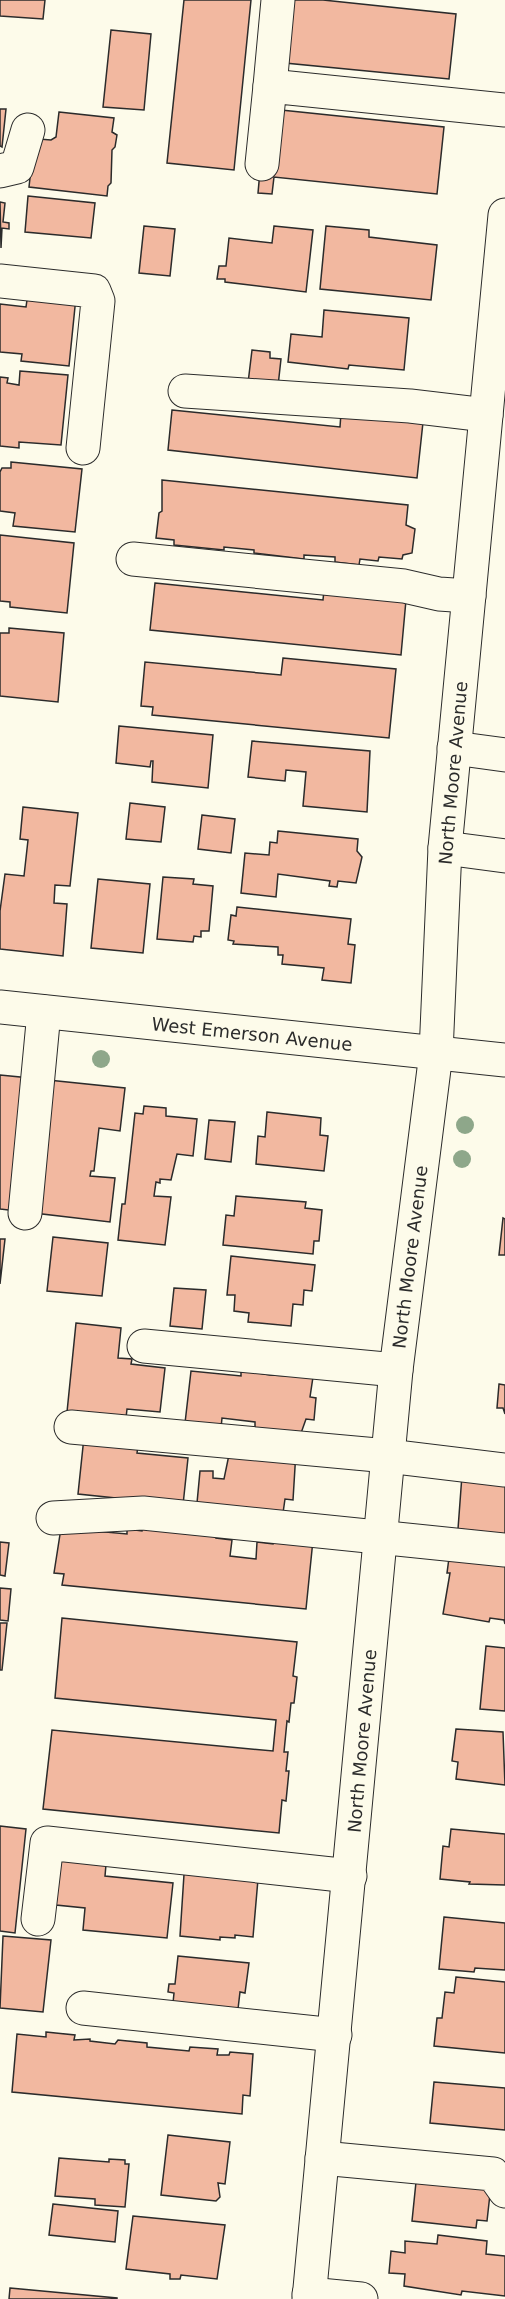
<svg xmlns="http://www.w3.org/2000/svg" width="505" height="2299" viewBox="0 0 505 2299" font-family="'DejaVu Sans',sans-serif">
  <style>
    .building { fill: #f2b8a0; stroke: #2b2b2b; stroke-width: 1.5 }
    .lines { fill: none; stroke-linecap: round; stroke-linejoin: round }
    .minor-casing { stroke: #2b2b2b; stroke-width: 35 }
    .minor { stroke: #fdfbea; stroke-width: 33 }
    .tree { fill: #8ea78a }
    .labels { text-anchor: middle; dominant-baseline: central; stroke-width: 4.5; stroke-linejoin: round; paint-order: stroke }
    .street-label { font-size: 18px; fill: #2b2b2b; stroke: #fdfbea }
  </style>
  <rect width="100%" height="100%" fill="#fdfbea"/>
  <g class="building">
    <polygon points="0,0 45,0 43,19 0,16"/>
    <polygon points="184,0 251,0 234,170 167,163"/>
    <polygon points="291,0 323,0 456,14 449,79 285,63"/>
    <polygon points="111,30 151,34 144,110 103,107"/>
    <polygon points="0,109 6,109 2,147 0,146"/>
    <polygon points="281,110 444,127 437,194 274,177 272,194 258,193 260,171"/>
    <polygon points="59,112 114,118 112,132 117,135 115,147 112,150 111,183 108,186 107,196 29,187 33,151 39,139 51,140 56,137"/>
    <polygon points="28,196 95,203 91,238 25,232"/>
    <polygon points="0,202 5,203 3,222 9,223 9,229 2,228 1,248"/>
    <polygon points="144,226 175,229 170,276 139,273"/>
    <polygon points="274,226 313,230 306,292 225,282 225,279 217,279 219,266 226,266 229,238 272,243"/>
    <polygon points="326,226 369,230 369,237 437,245 431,300 320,289"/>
    <polygon points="28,293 76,297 69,366 21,361 22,354 0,352 0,304 26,307"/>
    <polygon points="324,310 409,318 404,370 349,365 348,369 288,362 291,334 322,337"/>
    <polygon points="252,350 270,352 270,358 281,359 278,386 248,383"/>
    <polygon points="20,371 68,375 61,445 19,442 19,448 0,446 0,377 8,378 7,383 19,385"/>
    <polygon points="172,410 340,427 341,413 424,413 417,478 168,450"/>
    <polygon points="11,462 82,469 75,532 13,526 15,513 0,511 0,472 2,468 11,468"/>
    <polygon points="162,480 408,505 406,525 415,529 412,553 403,555 402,559 379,557 378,561 360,559 359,565 335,562 335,557 304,555 304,559 254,553 254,550 224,547 224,550 174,545 174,540 156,538 159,513 162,511"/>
    <polygon points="0,535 74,543 67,613 10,607 10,602 0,601"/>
    <polygon points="155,583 323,600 324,590 407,589 401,655 150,630"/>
    <polygon points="9,628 64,633 58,702 0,696 0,633 9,633"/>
    <polygon points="283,658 396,669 389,738 152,715 153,707 141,706 145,662 281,675"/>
    <polygon points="119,726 213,735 208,788 152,782 153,761 151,761 150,767 116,763"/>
    <polygon points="252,741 370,751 367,812 303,806 306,772 286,770 285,781 248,777"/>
    <polygon points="130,803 165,807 161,842 126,839"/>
    <polygon points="23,807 78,813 70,886 55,885 54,903 67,904 63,956 0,949 0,911 5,874 24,876 28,840 20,839"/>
    <polygon points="202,815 235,819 231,853 198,849"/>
    <polygon points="278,831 358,839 357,851 362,857 356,883 338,881 337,887 329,886 330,881 278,874 276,897 241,893 245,853 269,855 270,842 277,843"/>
    <polygon points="163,877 194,879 193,884 213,886 209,931 201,931 201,937 194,936 193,942 157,939"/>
    <polygon points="98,879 150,884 143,953 91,948"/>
    <polygon points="237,907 351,919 348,944 355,945 351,983 322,980 324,968 282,964 283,955 278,955 278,947 233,944 234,941 228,940 231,915 236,916"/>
    <polygon points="0,1075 30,1078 17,1211 0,1209"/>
    <polygon points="48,1080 125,1088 120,1131 99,1128 94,1171 91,1171 90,1176 115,1178 110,1222 34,1213"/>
    <polygon points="144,1106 166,1108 166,1116 197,1119 193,1156 177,1154 171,1180 160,1179 160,1183 156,1182 154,1196 171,1197 165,1245 118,1240 122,1204 125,1204 135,1113 143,1114"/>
    <polygon points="267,1112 321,1118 320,1135 328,1136 324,1171 256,1164 258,1136 265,1137"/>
    <polygon points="209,1120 235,1122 231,1162 205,1159"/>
    <polygon points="236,1196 306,1202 305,1208 322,1210 319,1241 314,1241 313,1254 223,1245 226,1215 234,1216"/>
    <polygon points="503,1218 505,1219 505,1255 499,1255"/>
    <polygon points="53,1237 108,1243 102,1296 47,1291"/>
    <polygon points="0,1239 5,1239 0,1284"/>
    <polygon points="231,1256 315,1265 312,1291 304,1290 303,1305 293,1304 291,1326 248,1322 249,1313 234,1311 235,1295 227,1295"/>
    <polygon points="174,1288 206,1290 202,1329 170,1326"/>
    <polygon points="76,1323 121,1328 118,1358 132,1359 131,1364 165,1368 160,1412 127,1409 126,1418 67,1412"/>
    <polygon points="241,1370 270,1375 313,1377 310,1397 316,1398 314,1420 306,1419 300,1436 255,1430 255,1422 222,1418 221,1428 185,1423 191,1371 241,1376"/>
    <polygon points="499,1384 505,1385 505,1414 503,1408 497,1408"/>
    <polygon points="84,1437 139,1439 137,1453 188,1458 183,1505 78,1494"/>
    <polygon points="231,1445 296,1451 293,1500 285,1499 283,1513 197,1503 200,1471 213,1471 213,1478 224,1479"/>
    <polygon points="462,1475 505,1481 505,1534 458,1529"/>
    <polygon points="143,1524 217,1533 216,1538 232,1540 230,1556 256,1559 257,1542 273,1544 273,1537 313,1540 306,1609 62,1585 64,1574 54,1573 61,1528 127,1534 127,1529 142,1531"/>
    <polygon points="0,1542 9,1543 5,1576 0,1575"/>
    <polygon points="449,1558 505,1564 505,1624 504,1620 490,1618 489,1622 443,1614 450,1573 447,1573"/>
    <polygon points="0,1588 11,1589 8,1621 0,1620"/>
    <polygon points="62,1618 297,1642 293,1676 297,1677 294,1703 291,1703 289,1722 287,1721 284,1752 288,1752 286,1771 289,1771 286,1801 282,1800 279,1833 43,1809 52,1730 273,1751 276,1720 55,1698"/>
    <polygon points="0,1623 7,1623 2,1670 0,1670"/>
    <polygon points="486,1646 505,1648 505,1711 480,1709"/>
    <polygon points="456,1729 503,1732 505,1785 456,1779 458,1762 452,1761"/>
    <polygon points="0,1826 26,1829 15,1933 0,1931"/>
    <polygon points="451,1829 505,1834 505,1885 469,1884 470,1882 440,1879 443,1846 449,1847"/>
    <polygon points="61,1849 107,1853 105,1876 173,1883 167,1938 83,1930 85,1908 56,1905"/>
    <polygon points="185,1859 258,1879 253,1937 235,1935 235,1938 220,1937 220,1940 180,1936"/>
    <polygon points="444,1917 505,1923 505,1970 475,1968 474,1972 439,1969"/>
    <polygon points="3,1936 51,1940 43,2012 0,2008"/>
    <polygon points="178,1956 249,1963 245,1993 240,1992 238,2009 173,2003 174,1993 168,1992 169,1984 175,1984"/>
    <polygon points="456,1977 505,1982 505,2053 434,2046 437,2018 442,2018 445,1992 454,1993"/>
    <polygon points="46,2032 75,2035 74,2040 90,2039 90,2041 115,2044 118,2040 147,2043 147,2047 189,2051 190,2047 218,2049 217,2055 229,2055 230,2052 253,2054 250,2096 243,2095 242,2114 12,2092 17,2034 46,2037"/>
    <polygon points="434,2082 505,2088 505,2130 430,2123"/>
    <polygon points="168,2135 230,2142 225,2184 218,2183 220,2197 216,2201 161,2195"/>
    <polygon points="59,2158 109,2162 109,2159 125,2160 125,2164 129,2164 125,2207 95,2205 95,2199 55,2196"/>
    <polygon points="416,2182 491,2185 487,2221 477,2220 476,2228 412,2221"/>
    <polygon points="53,2204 118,2211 115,2242 49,2235"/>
    <polygon points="133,2216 225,2225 217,2279 181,2275 180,2279 170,2279 170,2274 126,2269"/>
    <polygon points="438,2235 487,2241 486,2254 505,2256 505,2296 462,2291 461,2295 404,2286 405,2274 389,2273 391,2251 405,2253 405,2241 437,2244"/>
    <polygon points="10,2288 117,2298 117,2299 9,2299"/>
  </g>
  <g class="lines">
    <g class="minor-casing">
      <g id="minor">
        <polyline points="270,86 278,0"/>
        <polyline points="262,164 270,86 505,110"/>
        <polyline points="0,171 17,167 28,130"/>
        <polyline points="0,281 94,291 98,301 83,448"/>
        <polyline points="185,391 410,406 486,415"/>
        <polyline points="133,559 404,586 439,594 469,596"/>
        <polyline points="454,748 505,755"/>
        <polyline points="445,848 505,856"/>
        <polyline points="0,1007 505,1060"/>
        <polyline points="25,1213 44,1012"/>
        <polyline points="144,1346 396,1370"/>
        <polyline points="71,1427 388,1456 505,1470"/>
        <polyline points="53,1518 143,1513 505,1550"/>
        <polyline points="38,1919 47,1843 350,1876"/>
        <polyline points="83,2008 335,2035"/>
        <polyline points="322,2158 493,2174 505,2191"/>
        <polyline points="309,2294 361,2299"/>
        <polyline points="309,2299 396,1370 436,1053 445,848 505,215"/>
      </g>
    </g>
    <use href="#minor" class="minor"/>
  </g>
  <g class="tree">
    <circle cx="101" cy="1059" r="9"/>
    <circle cx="465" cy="1125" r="9"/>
    <circle cx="462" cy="1159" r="9"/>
  </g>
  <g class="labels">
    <g class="street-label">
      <text transform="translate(453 773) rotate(-85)">North Moore Avenue</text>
      <text transform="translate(252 1034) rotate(6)">West Emerson Avenue</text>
      <text transform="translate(410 1257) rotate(-83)">North Moore Avenue</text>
      <text transform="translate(362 1741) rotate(-85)">North Moore Avenue</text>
    </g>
  </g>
</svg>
